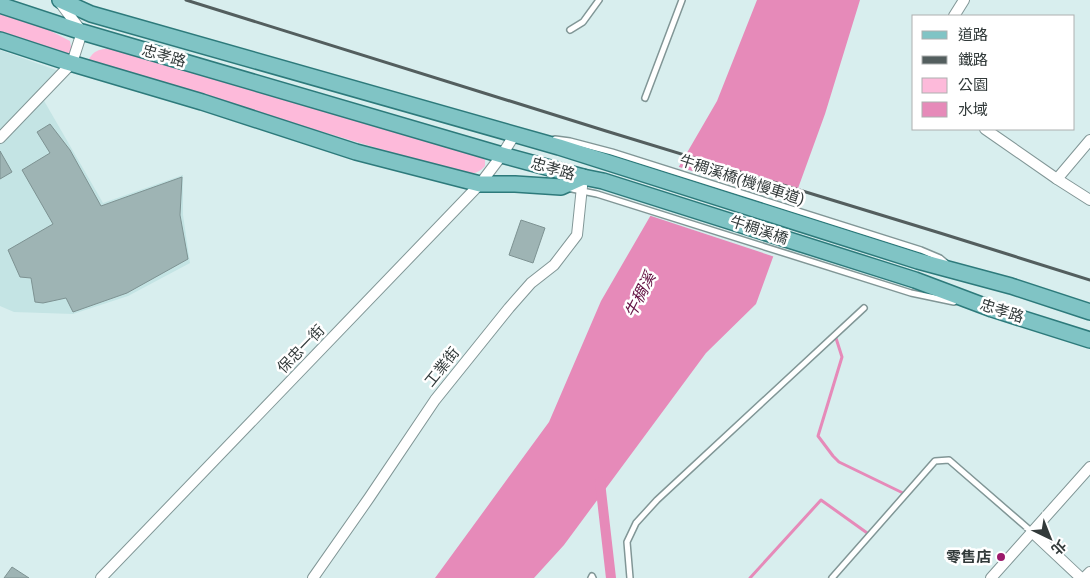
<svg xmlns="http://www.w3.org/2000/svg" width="1090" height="578" viewBox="0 0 1090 578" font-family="Roboto,'Noto Sans TC',sans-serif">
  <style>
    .built { fill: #c4e4e4 }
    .green { fill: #fdbada }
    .water { fill: #e68ab9 }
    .pier { fill: #d8eeee }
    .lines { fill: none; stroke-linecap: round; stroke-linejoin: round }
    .stream { stroke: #e68ab9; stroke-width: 3 }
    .canal { stroke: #e68ab9; stroke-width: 10 }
    .building { fill: #9eb4b4; stroke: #7d9292 }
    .service-casing { stroke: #819696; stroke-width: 8 }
    .minor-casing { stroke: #819696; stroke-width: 12 }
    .primary-casing { stroke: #2d7a7b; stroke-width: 18 }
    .service { stroke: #fff; stroke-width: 5 }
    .minor { stroke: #fff; stroke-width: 10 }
    .primary { stroke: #80c4c5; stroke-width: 15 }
    .rail { stroke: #535e5e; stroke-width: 3 }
    .poi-dot { fill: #9c196b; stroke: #fff; stroke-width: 2 }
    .labels { text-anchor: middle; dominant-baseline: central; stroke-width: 5; stroke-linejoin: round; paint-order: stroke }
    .street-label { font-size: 15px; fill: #323a3a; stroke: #fff }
    .poi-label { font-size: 15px; font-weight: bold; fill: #323a3a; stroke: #fff; text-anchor: end }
    .water-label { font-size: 16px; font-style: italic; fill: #631243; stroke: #fff }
  </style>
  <rect width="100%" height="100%" fill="#d8eeee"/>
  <polygon class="built" points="0,50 67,74 43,99 103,203 183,175 183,215 190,263 128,296 73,314 14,312 0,306"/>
  <g class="green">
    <polygon points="0,14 45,28 70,41 72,54 67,54 0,34"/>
    <path d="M 110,48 L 481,155 L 485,160 L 485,166 C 474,178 465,173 451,170 L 269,116 L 88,61 C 94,50 98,50 110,48 Z"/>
  </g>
  <polygon class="water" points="757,0 860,0 825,114 756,304 706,353 564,545 534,578 435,578 549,422 601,301 717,101"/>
  <polygon class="pier" points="676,166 795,203 775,257 648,215"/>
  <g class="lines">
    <g class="stream">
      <polyline points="835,335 842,357 818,436 833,456 839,462 905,494"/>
      <polyline points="750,578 821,500 870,535"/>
    </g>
    <polyline class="canal" points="600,482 611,578"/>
  </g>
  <g class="building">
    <polygon points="50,124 70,150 101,206 182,177 180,215 188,259 127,293 73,312 66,298 43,303 35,302 31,278 20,277 8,250 53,224 22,170 50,153 37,132"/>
    <polygon points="0,151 12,172 0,179"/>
    <polygon points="521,220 545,228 533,263 509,255"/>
    <polygon points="12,567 29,578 4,578"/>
  </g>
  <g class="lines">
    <g class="service-casing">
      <g id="service">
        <polyline points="570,30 583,22 599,0"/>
        <polyline points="645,98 682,0"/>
        <polyline points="555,139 570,141 612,152 921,250 940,258 946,263"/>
        <polyline points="567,188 597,194 911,293 954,302"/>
        <polyline points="591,578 592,576 593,578"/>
        <polyline points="630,578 627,542 636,523 657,500 864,308"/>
        <polyline points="832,578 935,461 949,460 1032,532"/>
      </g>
    </g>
    <g class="minor-casing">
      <g id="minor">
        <polyline points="954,16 964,0"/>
        <polyline points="985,129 1057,179 1090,200"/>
        <polyline points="0,138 72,63 82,32 58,0"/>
        <polyline points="1057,179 1090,140"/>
        <polyline points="1032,532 1081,578"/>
        <polyline points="101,578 480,184 502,155 515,134"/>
        <polyline points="313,578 369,498 435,400 509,308 531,283 554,265 577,235 583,177"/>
        <polyline points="991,578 1090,467"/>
        <polyline points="1084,578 1090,572"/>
      </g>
    </g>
    <g class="primary-casing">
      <g id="primary">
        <polyline points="60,0 91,14 559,147 918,261 1011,286 1090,312"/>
        <polyline points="0,5 82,32 502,155 583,177 603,181 874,267 915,280 992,309 1090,340"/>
        <polyline points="0,40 67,62 202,102 356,152 480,184 515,184 561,187 583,177"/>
      </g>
    </g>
    <use href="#service" class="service"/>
    <use href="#minor" class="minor"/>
    <use href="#primary" class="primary"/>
    <polyline class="rail" points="186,0 606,131 940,233 1090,280"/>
  </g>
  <circle class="poi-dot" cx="1001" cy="557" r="5"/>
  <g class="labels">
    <g class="street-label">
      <text transform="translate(164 56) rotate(16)">忠孝路</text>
      <text transform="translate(553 169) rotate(16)">忠孝路</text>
      <text transform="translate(742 180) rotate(18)">牛稠溪橋(機慢車道)</text>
      <text transform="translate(759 230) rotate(18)">牛稠溪橋</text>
      <text transform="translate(1002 311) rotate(18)">忠孝路</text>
      <text transform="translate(301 349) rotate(-46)">保忠一街</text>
      <text transform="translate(442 367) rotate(-51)">工業街</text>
    </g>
    <g class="poi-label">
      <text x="991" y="557">零售店</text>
    </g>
    <g class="water-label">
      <text transform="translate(640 295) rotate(-63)">牛稠溪</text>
    </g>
  </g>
  <rect x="912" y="15" width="162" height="115" fill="#ffffff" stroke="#adb0b0"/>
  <rect x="922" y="31" width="25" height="8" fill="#80c4c5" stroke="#adb0b0"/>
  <text x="958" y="40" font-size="15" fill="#323a3a">道路</text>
  <rect x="922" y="56" width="25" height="8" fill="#535e5e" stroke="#adb0b0"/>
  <text x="958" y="65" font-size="15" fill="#323a3a">鐵路</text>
  <rect x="922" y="78" width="25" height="15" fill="#fdbada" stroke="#adb0b0"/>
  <text x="958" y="90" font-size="15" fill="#323a3a">公園</text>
  <rect x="922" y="102" width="25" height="15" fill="#e68ab9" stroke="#adb0b0"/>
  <text x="958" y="115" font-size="15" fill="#323a3a">水域</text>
  <g transform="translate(1050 538) rotate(137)" stroke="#ffffff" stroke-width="4" paint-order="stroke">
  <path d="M0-4L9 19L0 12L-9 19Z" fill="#323a3a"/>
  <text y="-8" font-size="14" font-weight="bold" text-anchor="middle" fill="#323a3a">北</text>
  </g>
</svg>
